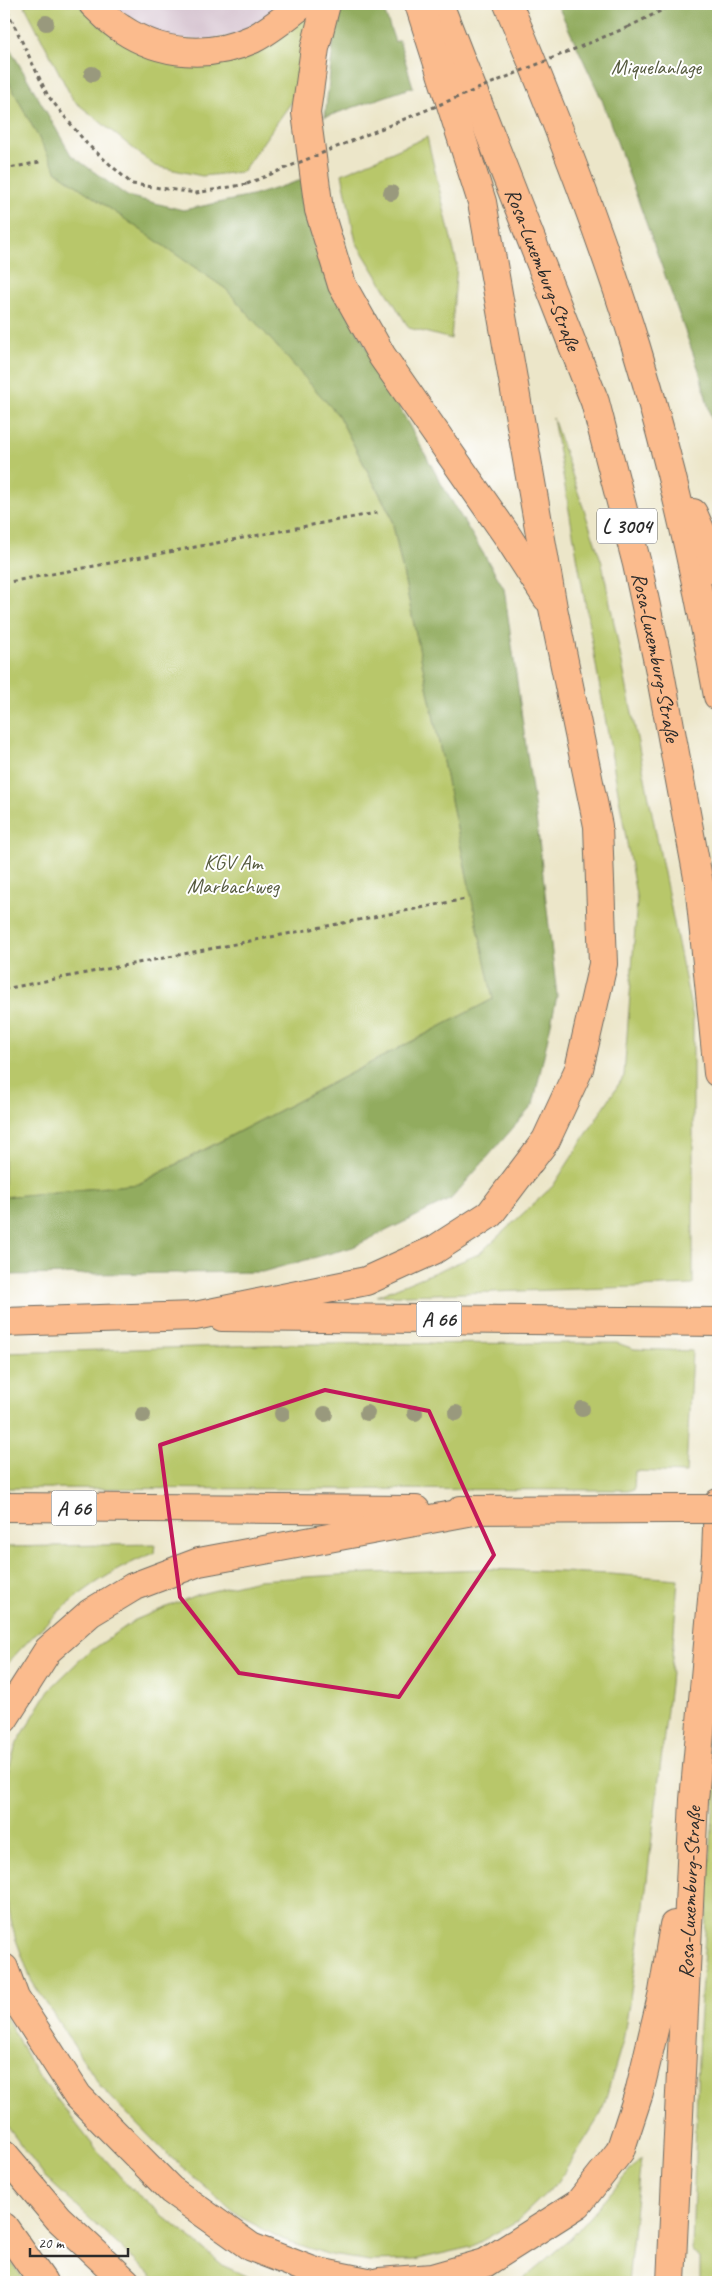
<svg xmlns="http://www.w3.org/2000/svg" width="722" height="2286" viewBox="0 0 722 2286" font-family="Caveat,sans-serif">
  <style>
    .industrial { fill: #d1bdcb }
    .green { fill: #b8c76a; stroke: #72794a }
    .forest { fill: #92ac5e; stroke: #5e6c44 }
    .lines { fill: none; stroke-linecap: round; stroke-linejoin: round }
    .trunk-casing { stroke: #6f6c62; stroke-width: 30 }
    .motorway-casing { stroke: #6f6c62; stroke-width: 30 }
    .path { stroke: #6f6c62; stroke-width: 3; stroke-dasharray: 4 4; stroke-linecap: butt }
    .trunk { stroke: #fbbb8d; stroke-width: 28 }
    .motorway { stroke: #fbbb8d; stroke-width: 28 }
    .trunk-bridge-casing { stroke: #6f6c62; stroke-width: 30; stroke-linecap: butt }
    .path-bridge { stroke: #6f6c62; stroke-width: 3; stroke-dasharray: 4 4; stroke-linecap: butt }
    .trunk-bridge { stroke: #fbbb8d; stroke-width: 28 }
    .tree { fill: #99997d }
    .marked { fill: none; stroke: #c2185b; stroke-width: 4; stroke-linejoin: round }
    .labels { text-anchor: middle; dominant-baseline: central; stroke-width: 4; stroke-linejoin: round; paint-order: stroke }
    .shield { fill: #fff; stroke: #6b6b6b; stroke-width: 1 }
    .shield-label { font-size: 20px; font-weight: bold; fill: #2b2b2b }
    .park-label { font-size: 21px; fill: #555a3e; stroke: #fff }
    .street-label { font-size: 21px; fill: #2b2b2b; stroke: #fff }
  </style>
  <rect width="100%" height="100%" fill="#fff"/>
  <filter id="ink" filterUnits="userSpaceOnUse"><feTurbulence type="fractalNoise" baseFrequency=".02" numOctaves="2"/><feDisplacementMap in="SourceGraphic" scale="10" xChannelSelector="R" yChannelSelector="G"/><feConvolveMatrix kernelMatrix="1 2 1 2 8 2 1 2 1" color-interpolation-filters="sRGB"/></filter>
  <filter id="wash" filterUnits="userSpaceOnUse"><feTurbulence type="fractalNoise" baseFrequency=".0096" numOctaves="4" result="noise"/><feDisplacementMap in="SourceGraphic" scale="20" xChannelSelector="R" yChannelSelector="G"/><feGaussianBlur stdDeviation="1.12" result="paint"/><feColorMatrix in="noise" values="0 0 0 0 0 0 0 0 0 0 0 0 0 0 0 0 0 1.4 0 .05"/><feComposite in="paint" operator="in"/></filter>
  <g filter="url(#wash)">
    <rect width="100%" height="100%" fill="#ece6c9"/>
    <polygon class="industrial" points="111,4 288,4 237,35 205,40 176,39 143,28"/>
    <g class="green">
      <polygon points="24,4 78,4 100,26 173,62 309,15 300,90 242,172 202,176 155,166 73,100"/>
      <polygon points="4,73 57,172 226,289 338,415 391,516 493,999 138,1184 4,1197"/>
      <polygon points="427,137 457,264 451,339 409,328 356,242 342,174"/>
      <polygon points="553,418 602,563 693,1018 693,1285 377,1296 479,1254 553,1186 624,1076 637,901"/>
      <polygon points="617,1343 634,1349 692,1351 686,1473 635,1471 634,1490 4,1488 4,1353 294,1344"/>
      <path d="M 155,1544 L 154,1553 C 88,1579 51,1616 4,1667 L 4,1547 Z"/>
      <polygon points="489,1569 610,1574 678,1579 670,1684 642,1923 623,2041 601,2114 558,2182 517,2221 471,2247 414,2260 371,2261 330,2255 282,2239 240,2217 167,2154 101,2087 31,1980 15,1937 6,1898 4,1875 4,1786 16,1745 49,1690 85,1655 135,1620 196,1595 258,1580 370,1573"/>
      <polygon points="718,1737 718,2282 700,2282 700,2257 692,2251 699,2026"/>
      <polygon points="4,2013 35,2071 92,2144 131,2189 224,2266 259,2282 158,2282 44,2176 4,2122"/>
      <polygon points="641,2158 628,2282 519,2282 571,2238"/>
      <polygon points="4,2253 26,2282 4,2282"/>
    </g>
    <g class="forest">
      <polygon points="343,4 382,4 395,42 399,40 413,87 325,117 334,37"/>
      <polygon points="557,4 718,4 718,445 699,370 602,100"/>
      <polygon points="4,38 71,155 127,196 183,210 252,196 302,180 337,294 442,485 504,588 539,840 557,996 533,1105 451,1199 353,1247 262,1272 4,1275 4,1197 139,1184 493,999 391,515 338,415 226,289 57,172 4,73"/>
    </g>
  </g>
  <g filter="url(#ink)">
    <g class="lines">
      <g class="trunk-casing">
        <g id="trunk">
          <path d="M 93,4 C 102,12 111,23 122,29 C 161,55 209,59 253,39 C 271,30 287,16 303,4"/>
          <path id="s1" d="M 439,4 L 595,402 L 637,564 L 659,667 L 699,883 L 718,1073"/>
          <path d="M 508,4 C 555,116 600,230 636,347 C 671,461 697,578 718,696"/>
          <polyline points="693,513 718,571"/>
          <polyline points="222,1317 718,1322"/>
          <polyline points="145,1508 416,1510"/>
          <polyline points="461,1510 672,1509"/>
          <polyline points="4,1719 48,1650 90,1613 133,1587 199,1562 479,1510"/>
          <polyline points="4,1968 15,1998 78,2096 171,2190 251,2247 313,2271 368,2282"/>
          <polyline points="4,2154 58,2218 126,2282"/>
          <polyline points="4,2227 43,2282"/>
          <polyline points="379,2282 432,2278 485,2263 578,2204 620,2151 639,2093 663,1992 674,1925"/>
          <path id="s2" d="M 671,2282 L 694,1800 L 716,1555 L 718,1503"/>
        </g>
      </g>
      <g class="motorway-casing">
        <g id="motorway">
          <polyline points="326,4 315,48 306,113 319,210 342,285 382,356 506,534 547,598"/>
          <polyline points="4,1322 195,1316 366,1281 434,1250 490,1214 546,1140 579,1069 603,964 598,826 553,608 482,202 419,4"/>
          <polyline points="4,1507 145,1508"/>
        </g>
      </g>
      <g class="path">
        <polyline points="4,4 48,96 87,144 132,184 196,193 247,184"/>
        <polyline points="628,27 675,4"/>
        <polyline points="4,169 40,162"/>
        <polyline points="4,583 381,512"/>
        <polyline points="4,989 466,899"/>
      </g>
      <use href="#trunk" class="trunk"/>
      <use href="#motorway" class="motorway"/>
      <g class="trunk-bridge-casing">
        <polyline id="trunk-bridge" points="672,1509 718,1509"/>
      </g>
      <polyline class="path-bridge" points="247,184 628,27"/>
      <use href="#trunk-bridge" class="trunk-bridge"/>
    </g>
    <g class="tree">
      <circle cx="46" cy="23" r="8"/>
      <circle cx="92" cy="74" r="8"/>
      <circle cx="391" cy="193" r="8"/>
      <circle cx="582" cy="1409" r="8"/>
      <circle cx="367" cy="1413" r="8"/>
      <circle cx="415" cy="1413" r="8"/>
      <circle cx="456" cy="1413" r="8"/>
      <circle cx="282" cy="1414" r="8"/>
      <circle cx="325" cy="1414" r="8"/>
      <circle cx="143" cy="1415" r="8"/>
    </g>
  </g>
  <path class="marked" d="M 325,1390 L 429,1411 L 494,1555 L 399,1697 L 239,1673 L 180,1597 L 160,1445 Z"/>
  <g class="labels">
    <g class="shield">
      <rect x="597" y="508.5" width="60" height="35" rx="4"/>
      <rect x="416.5" y="1301.5" width="45" height="35" rx="4"/>
      <rect x="51.5" y="1490.5" width="45" height="35" rx="4"/>
    </g>
    <g class="shield-label">
      <text x="627" y="526">L 3004</text>
      <text x="439" y="1319">A 66</text>
      <text x="74" y="1508">A 66</text>
    </g>
    <g class="park-label">
      <text x="656" y="67">Miquelanlage</text>
      <text x="233" y="862">KGV Am<tspan x="233" dy="24">Marbachweg</tspan></text>
    </g>
    <g class="street-label">
      <text stroke="none"><textPath href="#s1" startOffset="285">Rosa-Luxemburg-Straße</textPath></text>
      <text stroke="none"><textPath href="#s1" startOffset="690">Rosa-Luxemburg-Straße</textPath></text>
      <text stroke="none"><textPath href="#s2" startOffset="390">Rosa-Luxemburg-Straße</textPath></text>
    </g>
  </g>
  <rect width="722" height="2286" fill="none" stroke="#fff" stroke-width="20"/>
  <path d="M30 2248v8h98v-8" fill="none" stroke="#2b2b2b" stroke-width="2.5"/>
  <text x="38" y="2248" font-size="15" fill="#2b2b2b" stroke="#ffffff" stroke-width="4" paint-order="stroke">20 m</text>
</svg>
